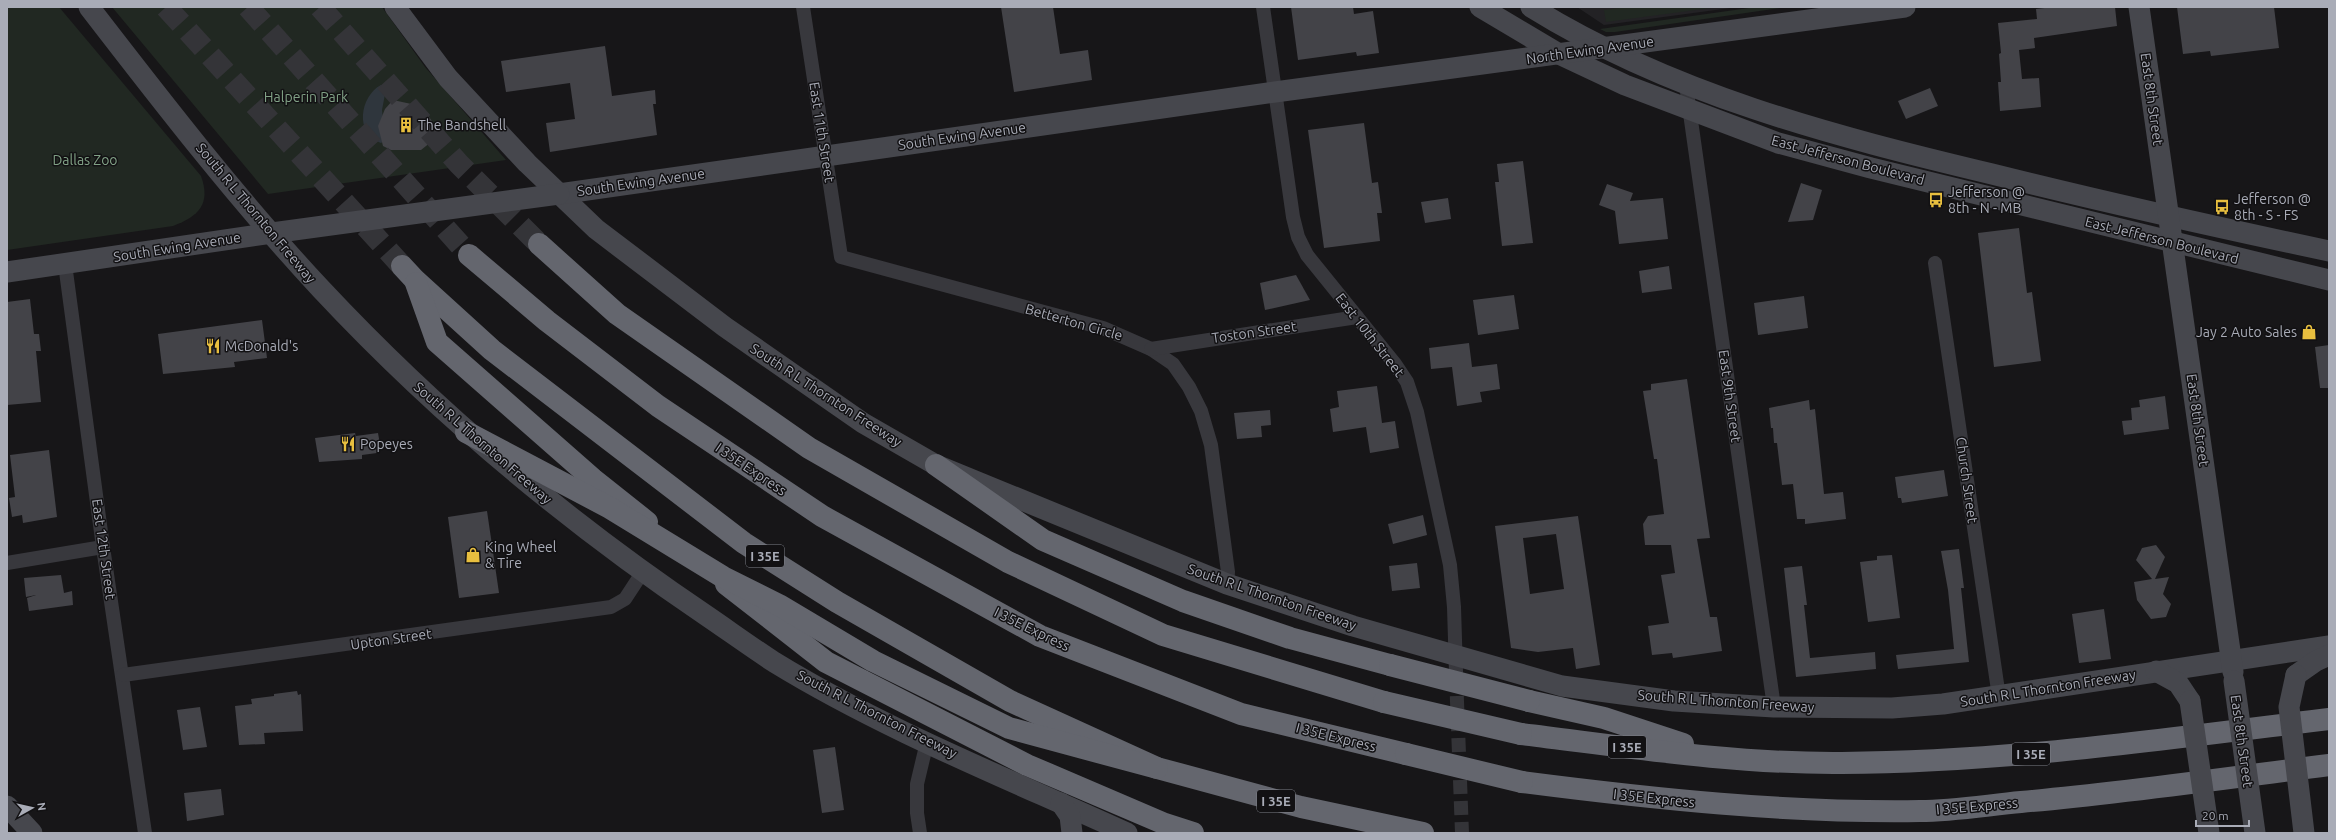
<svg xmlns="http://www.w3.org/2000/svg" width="2336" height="840" viewBox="0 0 2336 840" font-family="Ubuntu,sans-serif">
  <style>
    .built { fill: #232225 }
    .green { fill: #212822 }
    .water { fill: #2f363d }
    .building { fill: #434348; fill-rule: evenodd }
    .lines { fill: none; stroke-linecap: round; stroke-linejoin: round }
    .street-tunnel { stroke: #343438; stroke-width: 14; stroke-dasharray: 14 7; stroke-linecap: butt }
    .highway-tunnel { stroke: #343438; stroke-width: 22; stroke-dasharray: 22 11; stroke-linecap: butt }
    .street { stroke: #38383d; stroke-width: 14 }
    .secondary { stroke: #46474d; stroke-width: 21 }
    .highway { stroke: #64666e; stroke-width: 22 }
    .secondary-bridge { stroke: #46474d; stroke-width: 21 }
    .highway-bridge { stroke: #64666e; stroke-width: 22 }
    .labels { text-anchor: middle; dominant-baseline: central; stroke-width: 3; stroke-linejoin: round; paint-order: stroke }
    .shield { fill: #121113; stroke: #7c7e86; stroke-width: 1 }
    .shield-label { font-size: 13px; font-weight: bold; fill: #a9acb7 }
    .street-label { font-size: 14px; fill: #a9acb7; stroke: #121113 }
    .park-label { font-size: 14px; fill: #81a186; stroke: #121113 }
    .poi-label { font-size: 14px; fill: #a9acb7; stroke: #121113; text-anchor: start }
  </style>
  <rect width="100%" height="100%" fill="#171618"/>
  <polygon class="built" points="1577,7 1738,7 1604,25"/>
  <g class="green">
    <path d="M 7,7 L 59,7 L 201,176 C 211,204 199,216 173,226 L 7,250 Z"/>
    <polygon points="112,7 382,7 425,67 506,160 268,194"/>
    <polygon points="1626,7 1718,7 1606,22 1604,10"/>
    <polygon points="1756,7 1787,7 1615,32 1606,32 1600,29"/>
  </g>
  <path class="water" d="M 381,85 L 386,89 L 382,110 L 385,140 L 381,143 C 354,134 360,96 381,85 Z"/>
  <g class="building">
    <polygon points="1001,7 1053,7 1060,54 1088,50 1092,80 1014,92"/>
    <polygon points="1291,7 1353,7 1354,14 1373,11 1379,53 1357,56 1356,52 1298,60"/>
    <polygon points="2053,7 2115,7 2117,26 2034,38 2035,48 2019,50 2022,79 2039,78 2041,107 2000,111 1998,82 2001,82 1999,54 2001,53 1998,23 2037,19 2036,9"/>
    <polygon points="2177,7 2274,7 2279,48 2211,56 2210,51 2183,54"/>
    <polygon points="605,46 612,96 655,90 656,104 653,104 657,135 550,152 546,123 575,119 570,83 506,92 501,61"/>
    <polygon points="1930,88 1938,106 1906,119 1898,101"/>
    <polygon points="393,100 416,105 426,112 433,123 431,142 421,150 391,150 383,146 378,126 385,109"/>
    <polygon points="1364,123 1372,183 1378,182 1382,213 1377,213 1380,241 1324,248 1308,130"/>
    <polygon points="1523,161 1533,243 1502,246 1495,182 1499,182 1497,164"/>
    <polygon points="1801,183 1822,190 1813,220 1788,222"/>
    <polygon points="1607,184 1633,193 1630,201 1663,198 1668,239 1619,244 1615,211 1599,205"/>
    <polygon points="1448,198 1451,219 1425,223 1421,202"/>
    <polygon points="2019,228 2027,293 2032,292 2041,361 1994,367 1978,233"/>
    <polygon points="1669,266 1672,289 1642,293 1639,271"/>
    <polygon points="1296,275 1310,300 1265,310 1260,283"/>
    <polygon points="1514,295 1519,329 1478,335 1473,300"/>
    <polygon points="1804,296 1808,328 1758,335 1754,303"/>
    <polygon points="30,299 34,334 39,334 41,351 36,351 41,402 7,405 7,302"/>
    <polygon points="262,320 267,358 234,362 235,367 163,374 158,334"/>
    <polygon points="1469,343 1472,367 1497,364 1500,389 1480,392 1482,402 1457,406 1452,367 1431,369 1429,348"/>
    <polygon points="2329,345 2329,388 2320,388 2315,347"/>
    <polygon points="1687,379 1710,538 1697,539 1710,617 1717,617 1722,651 1673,658 1672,653 1652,655 1648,626 1669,623 1661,575 1675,573 1671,545 1645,545 1643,524 1648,516 1664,514 1657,459 1654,459 1643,391 1651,390 1651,384"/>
    <polygon points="1377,386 1382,423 1395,421 1399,448 1370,453 1366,427 1333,432 1330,409 1339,407 1337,391"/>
    <polygon points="2165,396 2169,429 2124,435 2122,421 2132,420 2131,408 2140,407 2139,400"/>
    <polygon points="1809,400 1810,410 1815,409 1824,494 1843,492 1846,519 1805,524 1805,519 1797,519 1793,484 1782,485 1777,443 1774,443 1773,428 1771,428 1769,408"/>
    <polygon points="1270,410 1271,425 1261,426 1262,437 1237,439 1234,413"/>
    <polygon points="355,433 356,436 378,433 381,450 377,450 377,453 362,455 362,459 319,462 315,438"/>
    <polygon points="49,450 57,517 23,523 22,515 12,517 9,498 15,497 10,455"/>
    <polygon points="1944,470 1948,496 1902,503 1901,498 1898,498 1895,477"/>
    <polygon points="487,511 499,593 459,598 448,517"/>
    <polygon points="1423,515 1427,535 1393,544 1388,524"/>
    <path d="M 1578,516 L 1600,665 L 1576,669 L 1573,648 L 1538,652 L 1511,648 L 1495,526 ZM 1556,534 L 1564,589 L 1530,594 L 1523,538 Z"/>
    <polygon points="2156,545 2165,557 2155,579 2169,577 2163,594 2171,604 2166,617 2151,619 2137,600 2134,582 2152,579 2136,560 2142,548"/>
    <polygon points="1959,549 1964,588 1961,588 1969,662 1898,669 1896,655 1954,649 1948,590 1941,551"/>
    <polygon points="1892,555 1900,618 1868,622 1860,562 1877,560 1877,556"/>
    <polygon points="1417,563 1420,588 1392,591 1389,566"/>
    <polygon points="1802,566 1807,605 1804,605 1810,658 1875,652 1876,669 1796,677 1784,568"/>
    <polygon points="61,575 64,593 72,591 73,605 29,611 27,598 36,595 26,597 24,578"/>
    <polygon points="2104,609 2111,659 2079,663 2072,614"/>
    <polygon points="297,691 298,695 301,694 303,731 264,733 265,744 239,745 235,706 252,704 251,699 274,696 274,694"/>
    <polygon points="200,707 207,747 183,750 177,710"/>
    <polygon points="835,747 844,810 822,813 813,750"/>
    <polygon points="221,789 224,815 187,821 184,793"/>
  </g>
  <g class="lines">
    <polyline class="street-tunnel" points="1456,675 1462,833"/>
    <g class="highway-tunnel">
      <polyline points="166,7 402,266"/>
      <polyline points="248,7 469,255"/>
      <polyline points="320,7 459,164 539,244"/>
    </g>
    <g class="street">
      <polyline points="803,7 841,257 1103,328 1151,349 1173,364 1189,387 1201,411 1211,445 1228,572 1227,584"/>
      <polyline points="1263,7 1293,217 1298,237 1307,255 1395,364 1407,382 1417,412 1450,565 1454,607 1456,672"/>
      <polyline points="1686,85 1774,707"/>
      <polyline points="1935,263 1999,697"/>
      <polyline points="65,264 103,547 145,833"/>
      <polyline points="1151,349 1357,317"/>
      <polyline points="7,563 103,547"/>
      <polyline points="123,675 611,607 625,599 642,573"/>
      <polyline points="920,833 917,813 917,784 927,742"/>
    </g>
    <g class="secondary">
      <path d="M 89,7 C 163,103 238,200 321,289 C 437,413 566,521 707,616 C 729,631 751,647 774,662 C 885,730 1009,779 1127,833"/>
      <polyline points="395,7 448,78 527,163 596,229 725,327 863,423 936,465 1227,584 1353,626 1562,686 1674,701 1774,707 1892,708 1943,704 2329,646"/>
      <polyline points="1480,7 1559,54 1625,85 1778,143 1871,168 2329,280"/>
      <path d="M 1531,7 C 1671,94 1833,136 1992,174 C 2104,202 2216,227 2329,251"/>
      <polyline points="2139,7 2233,672"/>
      <polyline points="559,194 1275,92 1905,7"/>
      <polyline points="7,272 272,233"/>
      <polyline points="2156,671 2178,683 2190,701"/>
      <polyline points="2296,675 2316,661 2329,655"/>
      <polyline points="1061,803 1070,816 1072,833"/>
      <polyline points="7,806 32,833"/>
    </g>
    <g class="highway">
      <polyline points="539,244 617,314 809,448 1008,562 1163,635 1384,702"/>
      <polyline points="469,255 547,321 658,406 822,516 1040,636 1241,714 1406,754"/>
      <polyline points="402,266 415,280 492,350 744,543 837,602 1010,701 1157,768 1301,807 1423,833"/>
      <polyline points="416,283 437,342 593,479 647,522"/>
      <polyline points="936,465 1043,540 1183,601 1290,638 1390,665"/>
      <polyline points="726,584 826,662 1027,765 1165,824 1193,833"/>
      <polyline points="1529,701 1604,718 1683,744"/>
      <path d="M 1521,734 C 1628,747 1735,764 1842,763 C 2006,762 2167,739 2329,719"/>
      <path d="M 1522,782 C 1654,799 1786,813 1920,811 C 1953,811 1988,805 2021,802 C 2124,793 2227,778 2329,765"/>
    </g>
    <g class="secondary-bridge">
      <polyline points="272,233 559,194"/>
      <polyline points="2296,675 2289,707 2304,833"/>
      <polyline points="2234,681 2255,833"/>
      <polyline points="2190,701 2209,833"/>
    </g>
    <g class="highway-bridge">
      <polyline points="466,432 610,508 723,577 779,605 873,661 1009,728 1157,768"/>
      <polyline points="1390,665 1529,701"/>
      <polyline points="1384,702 1521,734"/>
      <polyline points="1406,754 1522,782"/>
    </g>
  </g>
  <defs>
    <g id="building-bare" transform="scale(1.2)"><path d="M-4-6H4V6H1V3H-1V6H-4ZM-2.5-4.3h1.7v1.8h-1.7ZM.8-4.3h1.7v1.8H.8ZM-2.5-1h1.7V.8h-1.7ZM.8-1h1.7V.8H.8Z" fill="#e8bf3f" stroke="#121113" stroke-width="2.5" paint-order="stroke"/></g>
    <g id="bus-bare" transform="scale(1.2)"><path d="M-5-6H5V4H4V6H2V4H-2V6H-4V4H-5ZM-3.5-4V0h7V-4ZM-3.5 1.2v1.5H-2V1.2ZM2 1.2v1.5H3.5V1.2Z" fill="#e8bf3f" stroke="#121113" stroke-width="2.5" paint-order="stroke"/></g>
    <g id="shop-bare" transform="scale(1.2)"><path d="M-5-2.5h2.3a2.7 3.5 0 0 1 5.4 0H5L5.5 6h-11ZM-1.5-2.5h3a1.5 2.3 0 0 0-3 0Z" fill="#e8bf3f" stroke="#121113" stroke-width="2.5" paint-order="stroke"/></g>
    <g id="restaurant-bare" transform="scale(1.2)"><path d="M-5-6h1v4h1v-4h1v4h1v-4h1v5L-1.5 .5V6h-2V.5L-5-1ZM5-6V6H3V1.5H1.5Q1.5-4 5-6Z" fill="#e8bf3f" stroke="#121113" stroke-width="2.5" paint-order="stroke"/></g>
  </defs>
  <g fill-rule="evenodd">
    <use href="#building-bare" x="406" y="125"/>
    <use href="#bus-bare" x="1936" y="200"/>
    <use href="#bus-bare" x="2222" y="207"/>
    <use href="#shop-bare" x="2309" y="332"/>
    <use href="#restaurant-bare" x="213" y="346"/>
    <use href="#restaurant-bare" x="348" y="444"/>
    <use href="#shop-bare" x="473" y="555"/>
  </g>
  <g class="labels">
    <g class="shield">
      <rect x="746" y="545" width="38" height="22" rx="3"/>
      <rect x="1608" y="736" width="38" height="22" rx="3"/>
      <rect x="2012" y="743" width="38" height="22" rx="3"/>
      <rect x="1257" y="790" width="38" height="22" rx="3"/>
    </g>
    <g class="shield-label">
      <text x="765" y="556">I 35E</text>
      <text x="1627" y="747">I 35E</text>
      <text x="2031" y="754">I 35E</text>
      <text x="1276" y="801">I 35E</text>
    </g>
    <g class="street-label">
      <text transform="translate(1590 50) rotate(-8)">North Ewing Avenue</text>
      <text transform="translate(2152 99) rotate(82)">East 8th Street</text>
      <text transform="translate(822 132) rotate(81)">East 11th Street</text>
      <text transform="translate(962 136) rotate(-8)">South Ewing Avenue</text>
      <text transform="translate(1848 160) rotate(15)">East Jefferson Boulevard</text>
      <text transform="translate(641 182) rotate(-8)">South Ewing Avenue</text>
      <text transform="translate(256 213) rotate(50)">South R L Thornton Freeway</text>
      <text transform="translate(2162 240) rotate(14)">East Jefferson Boulevard</text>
      <text transform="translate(177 247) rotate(-9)">South Ewing Avenue</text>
      <text transform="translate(1074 322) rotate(16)">Betterton Circle</text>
      <text transform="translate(1254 332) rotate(-8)">Toston Street</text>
      <text transform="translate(1370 335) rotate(52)">East 10th Street</text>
      <text transform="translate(826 395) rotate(33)">South R L Thornton Freeway</text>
      <text transform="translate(1730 396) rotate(82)">East 9th Street</text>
      <text transform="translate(2198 420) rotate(82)">East 8th Street</text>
      <text transform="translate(483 443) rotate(41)">South R L Thornton Freeway</text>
      <text transform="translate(751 469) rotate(34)">I 35E Express</text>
      <text transform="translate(1967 480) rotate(82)">Church Street</text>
      <text transform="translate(104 549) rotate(82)">East 12th Street</text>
      <text transform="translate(1272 597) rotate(19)">South R L Thornton Freeway</text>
      <text transform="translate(1032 629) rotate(26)">I 35E Express</text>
      <text transform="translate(391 639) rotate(-8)">Upton Street</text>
      <text transform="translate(2048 688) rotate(-9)">South R L Thornton Freeway</text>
      <text transform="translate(1726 701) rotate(4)">South R L Thornton Freeway</text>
      <text transform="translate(877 714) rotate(27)">South R L Thornton Freeway</text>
      <text transform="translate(1336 737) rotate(14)">I 35E Express</text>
      <text transform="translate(2242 741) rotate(82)">East 8th Street</text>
      <text transform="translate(1654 798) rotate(6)">I 35E Express</text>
      <text transform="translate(1977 806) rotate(-5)">I 35E Express</text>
    </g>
    <g class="park-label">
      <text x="306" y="97">Halperin Park</text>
      <text x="85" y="160">Dallas Zoo</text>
    </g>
    <g class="poi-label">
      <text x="418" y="125">The Bandshell</text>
      <text x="1948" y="192">Jefferson @<tspan x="1948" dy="16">8th - N - MB</tspan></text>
      <text x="2234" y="199">Jefferson @<tspan x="2234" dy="16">8th - S - FS</tspan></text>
      <text x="2297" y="332" text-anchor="end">Jay 2 Auto Sales</text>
      <text x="225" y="346">McDonald's</text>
      <text x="360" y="444">Popeyes</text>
      <text x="485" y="547">King Wheel<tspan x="485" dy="16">&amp; Tire</tspan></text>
    </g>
  </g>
  <rect width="2336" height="840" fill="none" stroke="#a9acb7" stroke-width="16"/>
  <g transform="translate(32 808) rotate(82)" stroke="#121113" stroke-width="3" paint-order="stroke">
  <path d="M0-3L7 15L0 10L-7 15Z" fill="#a9acb7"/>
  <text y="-6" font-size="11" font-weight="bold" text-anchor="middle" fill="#a9acb7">N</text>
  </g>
  <path d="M2196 820v6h53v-6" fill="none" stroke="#a9acb7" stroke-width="2"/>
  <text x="2202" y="820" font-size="12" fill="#a9acb7" stroke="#121113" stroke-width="3" paint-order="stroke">20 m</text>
</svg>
